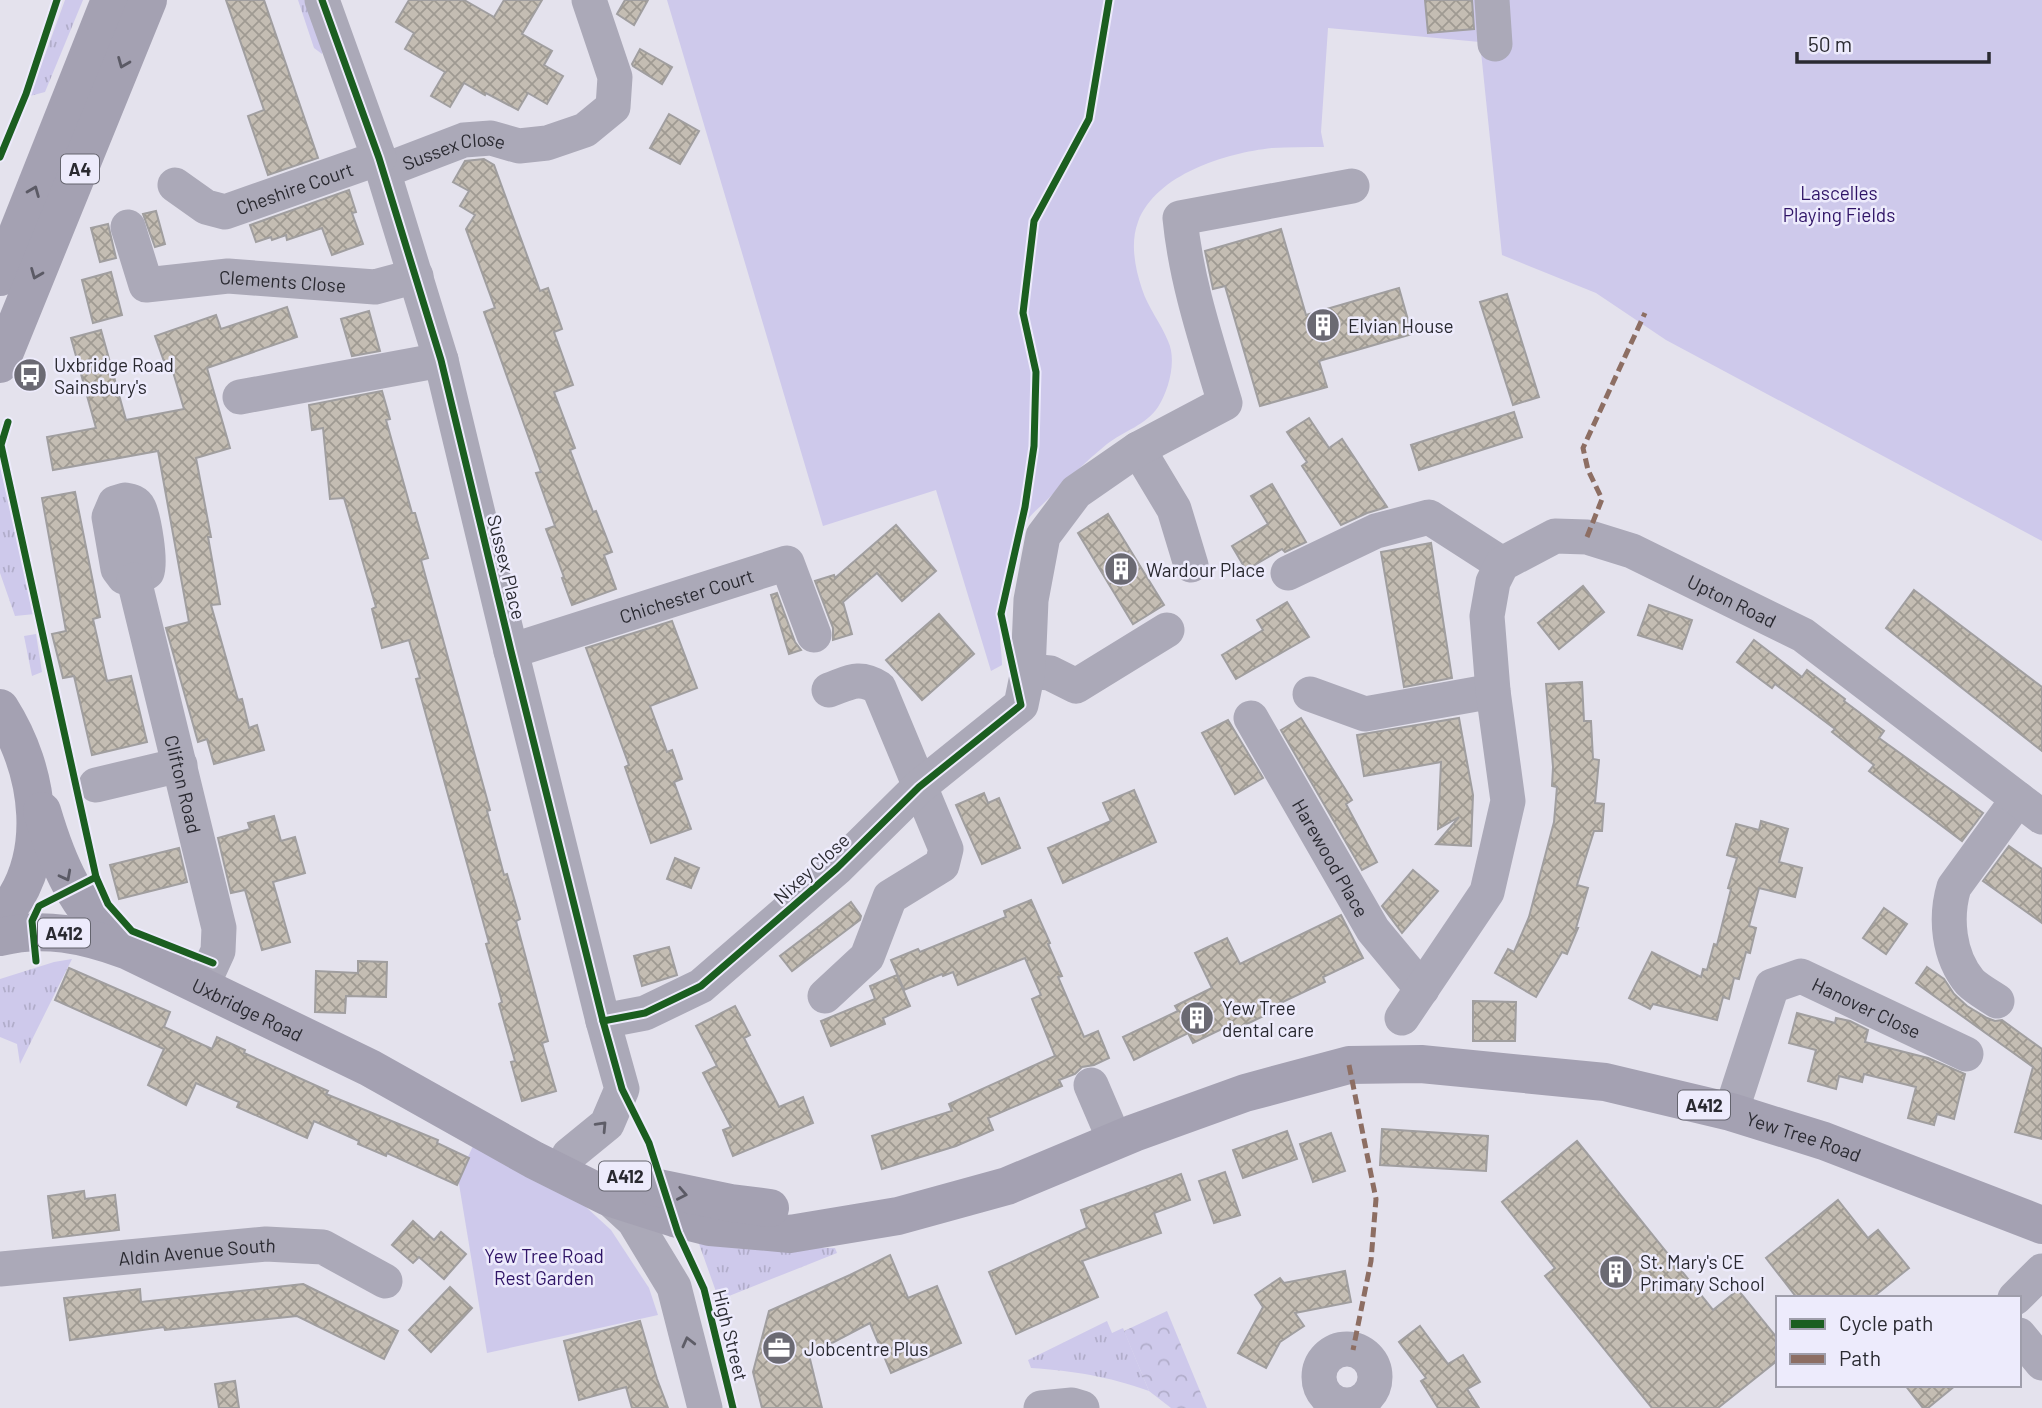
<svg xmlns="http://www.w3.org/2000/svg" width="2042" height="1408" viewBox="0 0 2042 1408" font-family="Barlow,sans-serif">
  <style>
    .grass { fill: url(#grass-tufts) }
    .forest { fill: url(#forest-crowns) }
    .park { fill: #cec9eb }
    .building { fill: url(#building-cross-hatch); stroke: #a09e9f; stroke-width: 2 }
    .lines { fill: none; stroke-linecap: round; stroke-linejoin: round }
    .minor { stroke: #aba9b8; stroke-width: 35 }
    .major { stroke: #a4a1b2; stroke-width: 38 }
    .quiet { stroke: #8d6e63; stroke-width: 5; stroke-dasharray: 10 5; stroke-linecap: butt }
    .cycleway-casing { stroke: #edebfc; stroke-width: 11 }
    .cycleway { stroke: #1b5e20; stroke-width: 7 }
    .oneway { stroke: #5b5a65 }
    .oneway2 { stroke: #5e5d67 }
    .labels { text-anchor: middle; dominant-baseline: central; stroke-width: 5; stroke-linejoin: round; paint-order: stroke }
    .shield { fill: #edebfc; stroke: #64646e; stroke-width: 2 }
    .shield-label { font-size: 18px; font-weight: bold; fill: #2a2a31 }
    .street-label { font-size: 19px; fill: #2a2a31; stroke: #edebfc }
    .park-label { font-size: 19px; fill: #301567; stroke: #edebfc }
    .poi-label { font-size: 19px; fill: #2a2a31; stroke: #edebfc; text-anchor: start }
  </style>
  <defs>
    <pattern id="grass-tufts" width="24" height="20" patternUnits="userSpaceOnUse" patternTransform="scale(1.75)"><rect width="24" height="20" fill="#cec9eb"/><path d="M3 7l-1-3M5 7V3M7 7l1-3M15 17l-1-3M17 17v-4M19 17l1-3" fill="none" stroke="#b1adca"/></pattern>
    <pattern id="forest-crowns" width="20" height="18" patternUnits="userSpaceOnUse" patternTransform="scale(1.75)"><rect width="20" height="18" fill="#cec9eb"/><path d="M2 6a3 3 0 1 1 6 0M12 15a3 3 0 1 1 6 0" fill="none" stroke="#b1adca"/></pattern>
    <pattern id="building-cross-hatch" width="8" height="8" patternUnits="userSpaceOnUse" patternTransform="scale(1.75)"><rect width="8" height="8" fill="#c4bdb3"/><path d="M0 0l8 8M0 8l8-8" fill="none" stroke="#9f9a92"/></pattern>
  </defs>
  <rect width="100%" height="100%" fill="#e4e2ed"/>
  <g class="grass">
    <polygon points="65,0 83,0 45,92 30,96"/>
    <polygon points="298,0 310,0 324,44 322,54 314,48"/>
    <polygon points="0,467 35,614 15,616 0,573"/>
    <polygon points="36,634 42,672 32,676 24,636"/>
    <polygon points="72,959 20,1064 17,1044 0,1037 0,979 54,962"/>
    <polygon points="698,1241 768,1247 835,1248 837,1253 719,1300"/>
    <path d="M 1107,1321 L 1112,1333 L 1123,1328 L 1149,1391 C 1106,1376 1075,1371 1031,1368 L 1028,1360 Z"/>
  </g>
  <polygon class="forest" points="1167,1311 1207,1408 1171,1408 1149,1391 1124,1331"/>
  <g class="park">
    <path d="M 667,0 L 2042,0 L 2042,541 L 1666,340 L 1596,293 L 1502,255 L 1480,42 L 1328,28 L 1321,132 L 1324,147 C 1307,147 1289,147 1272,148 C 1226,153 1156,174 1138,222 C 1130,243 1135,268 1142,289 C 1148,308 1161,323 1168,341 C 1177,360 1169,390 1158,407 C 1146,425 1124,431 1107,444 C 1085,462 1065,482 1045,502 C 1039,508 1031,514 1027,521 C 1022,527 1001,617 1000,628 C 999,640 1002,653 1002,665 L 991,671 L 936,490 L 823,526 Z"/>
    <polygon points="474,1144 574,1196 611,1230 649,1288 658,1315 487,1353 458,1178"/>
  </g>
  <g class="building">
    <polygon points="226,0 264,0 318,158 268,175 248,116 264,110"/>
    <polygon points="409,0 464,0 494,17 504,0 542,0 522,34 552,51 544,65 563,76 547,104 528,93 518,110 486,93 485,95 464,83 450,107 431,96 445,72 405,49 414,33 396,22"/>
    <polygon points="625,0 648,0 634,25 617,14"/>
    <polygon points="1425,0 1472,0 1474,29 1428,33"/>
    <polygon points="640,49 672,67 662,84 633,66 632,64"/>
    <polygon points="669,114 699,131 680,164 650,148"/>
    <polygon points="484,159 494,165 540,291 548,288 562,329 554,332 573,385 554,392 575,448 570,450 593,512 596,511 612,552 604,555 616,589 572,605 562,578 564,577 546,529 555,526 536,473 541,472 484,312 495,308 466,229 475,215 460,206 469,191 453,182 465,161"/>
    <polygon points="349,190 356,212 352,213 363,244 332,255 322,228 287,240 286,235 272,240 271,237 256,242 250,225"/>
    <polygon points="156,211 165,244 155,247 143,214"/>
    <polygon points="108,224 116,258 100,262 91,228"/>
    <polygon points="1281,229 1306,315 1399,288 1412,334 1319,361 1327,387 1260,406 1225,286 1213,289 1205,251"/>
    <polygon points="111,272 122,315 93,323 82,280"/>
    <polygon points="1507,294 1539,397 1513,405 1480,302"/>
    <polygon points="287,307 297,337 207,368 230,448 196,458 211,537 208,537 220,604 211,605 238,700 242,699 249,728 257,725 264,750 214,764 207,739 198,742 166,628 189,622 158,451 53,470 47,437 96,428 71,338 101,330 126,420 184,409 171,365 166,367 155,336 216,315 221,329"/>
    <polygon points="369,311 380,351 352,356 341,319"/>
    <polygon points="382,391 390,419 386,420 412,513 415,513 428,558 421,560 490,810 487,811 504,875 507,874 520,919 516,921 548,1041 542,1043 556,1091 522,1101 511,1062 515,1061 499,1004 502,1002 486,944 489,943 416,679 420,678 409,640 382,648 372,609 376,607 344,498 330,499 323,428 312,430 309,405"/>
    <polygon points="1514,412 1522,437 1419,470 1411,445"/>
    <polygon points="1309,418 1329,448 1342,439 1387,507 1367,513 1341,525 1302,466 1307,462 1287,432"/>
    <polygon points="1272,484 1306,542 1285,552 1282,549 1246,570 1232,546 1268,524 1251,496"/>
    <polygon points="75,492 100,617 93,619 107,681 131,676 147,742 92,755 74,676 63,678 52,634 66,631 42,498"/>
    <polygon points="1108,514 1164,605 1133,624 1078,533"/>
    <polygon points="896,525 936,571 902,601 877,573 843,602 852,634 833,640 833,628 815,581 834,575 835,578"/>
    <polygon points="1431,543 1452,678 1404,687 1381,552"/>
    <polygon points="1583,586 1604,612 1559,649 1538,623"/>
    <polygon points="1914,590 2042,687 2042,751 1886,628"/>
    <polygon points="777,593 795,642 801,650 789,654 771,595"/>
    <polygon points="1287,602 1309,637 1236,679 1222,655 1263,630 1257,620"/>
    <polygon points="1649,605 1692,620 1682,649 1638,635"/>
    <polygon points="939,614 974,654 922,700 886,660"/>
    <polygon points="672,621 697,688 650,706 667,752 672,750 682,779 674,782 691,829 651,843 625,767 629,765 586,648"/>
    <polygon points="1754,640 1802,677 1807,670 1845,699 1844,701 1884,731 1879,738 1983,813 1962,841 1869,771 1874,765 1832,732 1835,729 1775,684 1772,688 1737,662"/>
    <polygon points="1582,682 1584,721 1591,721 1593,759 1599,760 1595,803 1604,804 1602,831 1594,831 1577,885 1588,888 1576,928 1578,928 1567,954 1562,952 1536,997 1495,973 1508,949 1514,952 1529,917 1554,822 1557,787 1552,786 1553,767 1546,684"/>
    <polygon points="1301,718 1352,800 1346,804 1377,862 1362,870 1281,730"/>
    <polygon points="1459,718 1473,795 1471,846 1436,844 1459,817 1438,829 1441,762 1364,776 1357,735"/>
    <polygon points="1228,720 1263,778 1235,794 1202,733"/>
    <polygon points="1134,790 1156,842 1063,883 1048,848 1111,821 1103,803"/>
    <polygon points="984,793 988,803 999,798 1020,848 982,864 956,805"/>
    <polygon points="274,816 281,841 295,837 305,873 273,882 290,942 262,950 245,890 231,893 218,838 250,829 248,823"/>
    <polygon points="1761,821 1788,829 1779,862 1802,868 1795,897 1759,888 1749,926 1756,928 1750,953 1746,952 1739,979 1734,978 1729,999 1723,997 1717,1020 1653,1004 1650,1009 1629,998 1652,952 1701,977 1703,969 1707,970 1714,944 1717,945 1731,889 1728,888 1737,858 1727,855 1736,824 1759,830"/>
    <polygon points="2009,846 2042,869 2042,923 1983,881"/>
    <polygon points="179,848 187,882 119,899 110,865"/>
    <polygon points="675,858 699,868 691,888 667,879"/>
    <polygon points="1413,870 1438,891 1402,933 1382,906"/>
    <polygon points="1031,900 1050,943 1048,944 1062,976 1058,977 1084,1037 1098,1031 1109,1058 1094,1065 1082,1067 1075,1074 1059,1080 1062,1086 988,1118 993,1130 956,1146 882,1169 872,1136 952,1111 949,1104 1055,1056 1032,999 1041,995 1025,958 958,985 953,972 943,976 942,974 904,990 891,960 918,949 920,952 1006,917 1004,911"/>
    <polygon points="851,902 861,916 860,920 792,971 780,956"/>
    <polygon points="1884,908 1907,924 1886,954 1863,938"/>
    <polygon points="1341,915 1363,958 1323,977 1325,982 1272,1007 1274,1011 1232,1031 1230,1025 1193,1043 1188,1033 1134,1060 1123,1037 1178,1011 1175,1006 1212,988 1195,953 1227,938 1240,964"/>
    <polygon points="669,947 677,975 642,986 634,956"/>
    <polygon points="358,961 387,962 386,997 346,996 345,1013 315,1012 316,971 358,973"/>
    <polygon points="1927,967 1944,979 1954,994 1967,1006 1987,1018 1995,1021 2002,1020 2042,1049 2042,1139 2015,1132 2033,1067 1916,983"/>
    <polygon points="69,968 170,1012 164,1027 212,1049 217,1037 245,1050 244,1053 328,1091 326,1094 438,1140 437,1143 469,1158 457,1185 387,1153 386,1156 358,1144 359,1141 314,1121 307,1138 237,1107 239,1102 196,1083 186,1105 148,1085 164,1049 55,1000"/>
    <polygon points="897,975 910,1006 883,1018 885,1024 831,1046 821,1021 875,999 870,986"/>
    <polygon points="1473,1001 1516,1002 1515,1041 1473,1041"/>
    <polygon points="735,1006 750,1035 744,1038 779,1107 803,1097 813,1123 733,1156 723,1130 731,1127 703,1073 717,1066 696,1026"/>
    <polygon points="1797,1013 1835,1023 1836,1018 1850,1021 1868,1030 1865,1042 1928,1058 1965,1074 1954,1119 1937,1114 1934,1125 1908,1118 1916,1087 1864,1074 1862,1082 1839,1076 1836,1089 1808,1081 1816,1050 1789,1043"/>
    <polygon points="1382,1129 1488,1136 1486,1171 1380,1165"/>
    <polygon points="1287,1131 1297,1159 1243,1178 1233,1150"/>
    <polygon points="1331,1133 1345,1171 1313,1182 1300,1144"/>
    <polygon points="1577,1141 1713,1310 1738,1290 1778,1339 1778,1360 1718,1408 1652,1408 1545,1276 1555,1268 1502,1202"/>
    <polygon points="1225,1172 1240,1215 1214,1223 1199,1181"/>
    <polygon points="1181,1174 1190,1200 1154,1213 1161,1233 1082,1261 1098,1297 1016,1334 989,1272 1087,1228 1081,1210"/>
    <polygon points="84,1191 85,1199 115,1195 119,1230 53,1238 48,1196"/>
    <polygon points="1838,1200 1868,1238 1878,1230 1909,1268 1872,1298 1797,1298 1766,1258"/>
    <polygon points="413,1221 434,1240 441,1232 466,1254 444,1279 419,1257 413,1263 392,1245"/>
    <polygon points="890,1255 908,1298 937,1286 961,1343 891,1373 870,1323 809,1355 822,1408 762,1408 753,1372 769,1311 850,1275"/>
    <polygon points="1345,1271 1351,1302 1295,1313 1304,1326 1280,1342 1266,1368 1238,1353 1263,1307 1255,1295 1280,1278 1284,1283"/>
    <polygon points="303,1284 398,1331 384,1359 297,1316 165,1330 164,1327 70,1340 64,1298 140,1289 141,1302"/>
    <polygon points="450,1287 472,1308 431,1352 409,1330"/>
    <polygon points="640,1321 657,1379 668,1408 632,1408 626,1387 579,1400 564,1341"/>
    <polygon points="1420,1326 1448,1364 1463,1355 1480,1382 1467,1389 1479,1408 1438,1408 1421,1381 1426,1378 1399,1342"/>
    <polygon points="235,1381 239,1408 219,1408 215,1384"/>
    <polygon points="1905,1385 1956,1385 1928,1408 1923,1408"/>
  </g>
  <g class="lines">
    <g class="minor">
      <polyline points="322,0 379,158 441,360 511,651 603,1021 622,1089 607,1124 569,1155"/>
      <polyline points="1492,0 1495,44"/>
      <path id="s1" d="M 383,171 L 464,140 L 491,138 L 519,146 L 547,143 L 585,130 L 613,107 L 615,77 L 589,0"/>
      <path id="s2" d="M 175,185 L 206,207 L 225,212 L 379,158"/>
      <path id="s3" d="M 128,227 L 146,285 L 228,276 L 375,287 L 416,276"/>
      <polyline points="240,397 441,360"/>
      <polyline points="1138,449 1174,509 1191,565"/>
      <path d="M 125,500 C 131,501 136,502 139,508 C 144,519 151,561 147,572 L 134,580 L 124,577 L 118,569 L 109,517 L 115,503 Z"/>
      <polyline points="1288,573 1376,531 1429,517 1502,564"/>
      <path id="s4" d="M 134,580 L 219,928 L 218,951 L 202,986"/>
      <path id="s5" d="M 511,651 L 787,563 L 814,635"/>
      <polyline points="1028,671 1050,673 1076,686 1167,630"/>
      <polyline points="1310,694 1365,714 1493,691"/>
      <path id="s6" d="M 1251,718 L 1373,930 L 1422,989"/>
      <polyline points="96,785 180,765"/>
      <path d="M 825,996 L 867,957 L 890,897 L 942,865 L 946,849 L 879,688 C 859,675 849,683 829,690"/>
      <path d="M 1997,1001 C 1988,995 1977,989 1970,982 C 1948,956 1945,917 1954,887 L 2018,799"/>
      <path id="s7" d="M 1402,1018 L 1487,892 L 1508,801 L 1493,691 L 1487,616 L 1493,582 L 1502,564 L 1555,536 L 1587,537 L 1632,551 L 1803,635 L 2042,817"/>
      <path d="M 603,1021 L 645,1013 L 701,986 L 837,868 L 919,787 L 1021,705 L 1028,671 L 1031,600 L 1043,536 L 1076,492 L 1138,449 L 1225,403 C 1207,343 1186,281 1180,218 L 1352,186"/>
      <polyline points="1091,1085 1115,1141"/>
      <path id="s8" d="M 1731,1112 L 1772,986 L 1801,976 L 1966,1054"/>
      <polyline points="608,1197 634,1221 674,1287 705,1408"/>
      <path id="s9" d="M 0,1269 L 266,1244 L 323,1247 L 385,1281"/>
      <polyline points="2015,1298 2042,1271"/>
      <polyline points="2019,1335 2042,1363"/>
      <circle cx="1347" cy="1377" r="28"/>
      <polyline points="1041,1408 1072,1405 1082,1408"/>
    </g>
    <g class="major">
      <polyline points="0,277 110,0"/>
      <polyline points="0,364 148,0"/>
      <path d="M 0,708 C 40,771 54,859 0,919"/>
      <path d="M 42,811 C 58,865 76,907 119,944"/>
      <path id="s10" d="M 0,937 C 44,926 84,935 126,950 L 370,1068 L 534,1160 L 608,1197 L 674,1218 L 710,1227 L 790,1234 L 898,1216 L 1007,1186 L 1134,1133 L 1245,1093 L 1349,1065 L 1421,1064 L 1605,1082 L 1731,1112 L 1824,1141 L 2042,1225"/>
      <polyline points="654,1187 731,1203 770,1208"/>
    </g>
    <g class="quiet">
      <polyline points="1587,537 1602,499 1588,470 1583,448 1645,313"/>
      <polyline points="1349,1065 1376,1199 1371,1261 1353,1350"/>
    </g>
    <g class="cycleway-casing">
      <g id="cycleway">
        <polyline points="322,0 379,158 441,360 511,651 603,1021 622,1089 649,1143 678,1233 704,1289 733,1408"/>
        <polyline points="0,157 26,94 57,0"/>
        <polyline points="8,422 1,445 96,877 108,904 132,931 213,963"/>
        <polyline points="36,961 32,921 39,906 96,877"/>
        <polyline points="603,1021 645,1013 701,986 837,868 919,787 1021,705 1001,614 1025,507 1034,446 1036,372 1023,313 1034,221 1089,119 1109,0"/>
      </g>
    </g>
    <use href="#cycleway" class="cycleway"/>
  </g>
  <defs><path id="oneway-chevron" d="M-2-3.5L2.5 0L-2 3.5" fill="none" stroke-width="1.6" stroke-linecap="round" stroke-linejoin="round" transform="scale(1.75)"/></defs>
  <g class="oneway">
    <use href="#oneway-chevron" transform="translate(123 63) rotate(112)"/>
    <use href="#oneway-chevron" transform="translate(34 191) rotate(-68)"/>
    <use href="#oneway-chevron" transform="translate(36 274) rotate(112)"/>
    <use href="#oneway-chevron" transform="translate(66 876) rotate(62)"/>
    <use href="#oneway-chevron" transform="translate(682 1194) rotate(11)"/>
  </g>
  <g class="oneway2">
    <use href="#oneway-chevron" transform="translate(602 1126) rotate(-47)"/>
    <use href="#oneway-chevron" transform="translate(688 1342) rotate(-104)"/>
  </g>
  <defs>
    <g id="building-disc" transform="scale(1.75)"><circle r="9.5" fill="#6b6a73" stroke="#edebfc"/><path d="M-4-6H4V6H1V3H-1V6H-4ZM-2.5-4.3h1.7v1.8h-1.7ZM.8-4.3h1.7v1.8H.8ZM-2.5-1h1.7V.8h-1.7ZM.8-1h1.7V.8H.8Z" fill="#fff"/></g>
    <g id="bus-disc" transform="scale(1.75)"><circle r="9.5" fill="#6b6a73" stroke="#edebfc"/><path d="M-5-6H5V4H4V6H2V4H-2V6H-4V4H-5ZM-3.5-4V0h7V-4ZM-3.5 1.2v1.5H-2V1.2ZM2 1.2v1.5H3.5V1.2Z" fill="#fff"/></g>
    <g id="office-disc" transform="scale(1.75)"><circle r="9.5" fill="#6b6a73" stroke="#edebfc"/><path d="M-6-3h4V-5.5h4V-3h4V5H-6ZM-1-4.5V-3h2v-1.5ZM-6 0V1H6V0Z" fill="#fff"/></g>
  </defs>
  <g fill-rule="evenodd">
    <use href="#building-disc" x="1323" y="325"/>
    <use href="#bus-disc" x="30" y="375"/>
    <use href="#building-disc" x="1121" y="569"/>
    <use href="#building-disc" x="1197" y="1018"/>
    <use href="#building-disc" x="1616" y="1272"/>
    <use href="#office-disc" x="779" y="1348"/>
  </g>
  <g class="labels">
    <g class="shield">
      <rect x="61" y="154.5" width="38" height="29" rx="5"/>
      <rect x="38" y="918.5" width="52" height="29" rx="5"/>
      <rect x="1678" y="1090.5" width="52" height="29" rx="5"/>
      <rect x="599" y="1161.5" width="52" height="29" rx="5"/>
    </g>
    <g class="shield-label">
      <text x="80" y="169">A4</text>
      <text x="64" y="933">A412</text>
      <text x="1704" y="1105">A412</text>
      <text x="625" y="1176">A412</text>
    </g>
    <g class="street-label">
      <text stroke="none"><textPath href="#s1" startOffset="75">Sussex Close</textPath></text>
      <text stroke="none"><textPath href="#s2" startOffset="131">Cheshire Court</textPath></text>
      <text stroke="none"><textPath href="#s3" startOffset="198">Clements Close</textPath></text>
      <text transform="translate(507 567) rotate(76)">Sussex Place</text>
      <text stroke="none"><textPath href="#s5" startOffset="184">Chichester Court</textPath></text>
      <text stroke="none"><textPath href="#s7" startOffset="737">Upton Road</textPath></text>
      <text stroke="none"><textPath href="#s4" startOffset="210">Clifton Road</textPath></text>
      <text stroke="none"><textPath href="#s6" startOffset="161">Harewood Place</textPath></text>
      <text transform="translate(811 868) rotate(-42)">Nixey Close</text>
      <text stroke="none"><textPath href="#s8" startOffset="236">Hanover Close</textPath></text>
      <text stroke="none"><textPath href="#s10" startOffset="264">Uxbridge Road</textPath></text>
      <text stroke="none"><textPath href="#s10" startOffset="1906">Yew Tree Road</textPath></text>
      <text stroke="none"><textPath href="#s9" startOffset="198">Aldin Avenue South</textPath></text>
      <text transform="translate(731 1335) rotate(76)">High Street</text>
    </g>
    <g class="park-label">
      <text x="1839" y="192">Lascelles<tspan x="1839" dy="22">Playing Fields</tspan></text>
      <text x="544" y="1255">Yew Tree Road<tspan x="544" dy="22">Rest Garden</tspan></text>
    </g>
    <g class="poi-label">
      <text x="1348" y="325">Elvian House</text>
      <text x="54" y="364">Uxbridge Road<tspan x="54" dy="22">Sainsbury's</tspan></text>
      <text x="1146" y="569">Wardour Place</text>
      <text x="1222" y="1007">Yew Tree<tspan x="1222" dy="22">dental care</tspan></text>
      <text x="1640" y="1261">St. Mary's CE<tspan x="1640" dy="22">Primary School</tspan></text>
      <text x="804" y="1348">Jobcentre Plus</text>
    </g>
  </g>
  <rect x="1776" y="1296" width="245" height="91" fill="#edebfc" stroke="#9f9eab" stroke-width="2"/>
  <rect x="1790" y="1319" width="35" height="10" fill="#1b5e20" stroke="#9f9eab" stroke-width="2"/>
  <text x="1839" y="1331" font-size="21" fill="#2a2a31">Cycle path</text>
  <rect x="1790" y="1354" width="35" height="10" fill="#8d6e63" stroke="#9f9eab" stroke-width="2"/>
  <text x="1839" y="1366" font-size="21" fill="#2a2a31">Path</text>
  <path d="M1797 52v10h192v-10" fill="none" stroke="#2a2a31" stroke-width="3.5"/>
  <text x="1808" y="52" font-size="21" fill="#2a2a31" stroke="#edebfc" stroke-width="5" paint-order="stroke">50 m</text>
</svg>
